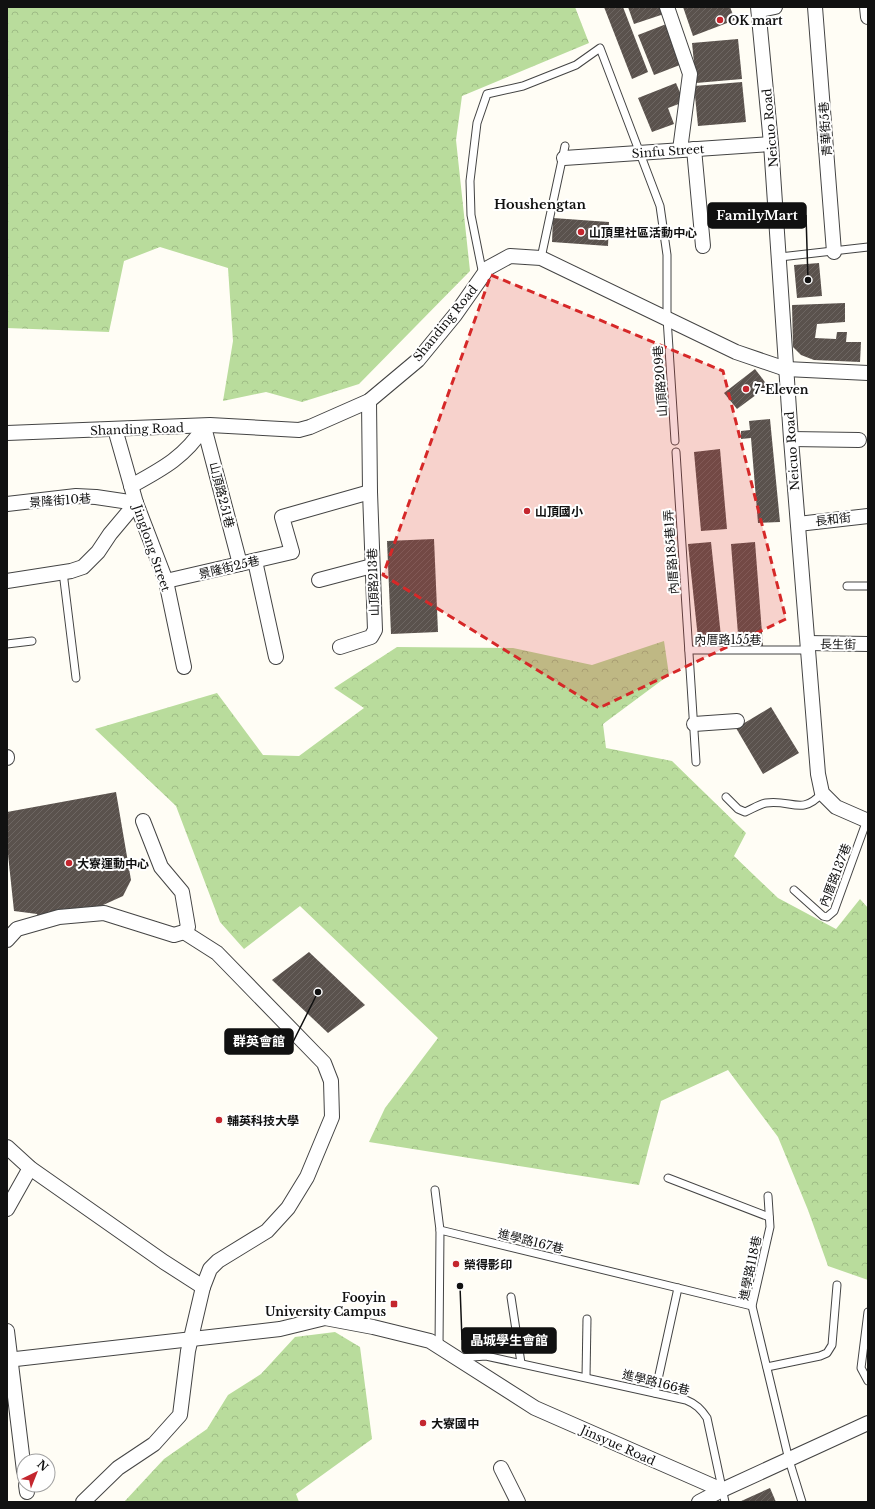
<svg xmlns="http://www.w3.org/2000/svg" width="875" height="1509" viewBox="0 0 875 1509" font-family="'Libre Baskerville','Noto Sans TC',serif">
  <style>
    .forest { fill: url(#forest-crowns) }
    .building { fill: url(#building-hatch) }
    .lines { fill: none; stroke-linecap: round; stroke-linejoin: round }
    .lane-casing { stroke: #444; stroke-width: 9 }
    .street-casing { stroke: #444; stroke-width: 16 }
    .lane { stroke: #fff; stroke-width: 7 }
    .street { stroke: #fff; stroke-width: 14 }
    .marked { fill: #d62828; fill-opacity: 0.2; stroke: #d62828; stroke-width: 3; stroke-dasharray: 8 5; stroke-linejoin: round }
    .poi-dot { fill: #c4262e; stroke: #fff; stroke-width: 1.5 }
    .labels { text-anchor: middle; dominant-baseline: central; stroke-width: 4; stroke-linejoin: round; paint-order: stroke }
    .poi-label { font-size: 12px; font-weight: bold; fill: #111; stroke: #fff; text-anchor: start }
    .street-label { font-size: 12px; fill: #111; stroke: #fff }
    .neighbourhood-label { font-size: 13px; font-weight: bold; fill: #111; stroke: #fff }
    .leader { fill: none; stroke: #111; stroke-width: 1.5 }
    .callout-dot { fill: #111; stroke: #fff; stroke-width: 1.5 }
    .callout { fill: #111; stroke: #111; stroke-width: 1.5 }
    .callout-label { font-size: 13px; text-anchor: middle; font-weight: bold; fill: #fff }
  </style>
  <defs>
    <pattern id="forest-crowns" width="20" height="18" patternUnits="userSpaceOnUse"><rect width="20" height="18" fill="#b9dc9c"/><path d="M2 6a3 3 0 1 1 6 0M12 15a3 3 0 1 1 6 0" fill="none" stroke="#9ebc85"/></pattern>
    <pattern id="building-hatch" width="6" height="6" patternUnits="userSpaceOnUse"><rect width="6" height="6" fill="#5a524d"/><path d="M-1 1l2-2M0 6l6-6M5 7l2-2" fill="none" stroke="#6d6662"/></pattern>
  </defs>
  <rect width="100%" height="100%" fill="#fffdf5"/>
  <g class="forest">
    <polygon points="7,7 575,7 589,43 462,96 456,140 470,271 359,384 302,402 266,392 223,401 233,341 228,268 160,247 124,261 109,332 7,328"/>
    <polygon points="664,641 669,675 603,724 606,748 672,761 746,833 734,856 778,898 836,929 860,899 868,908 868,1280 828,1266 808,1210 778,1137 728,1070 661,1101 639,1185 369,1142 385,1108 438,1038 300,906 244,949 220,922 176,806 95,729 217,693 263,755 299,756 364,708 334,688 397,647 513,648 592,665"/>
    <polygon points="335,1332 360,1347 372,1439 296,1494 299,1502 124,1502 164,1459 207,1429 228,1395 261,1374 295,1337"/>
  </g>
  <g class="building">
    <polygon points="604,7 623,7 648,72 632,79"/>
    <polygon points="628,7 662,7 664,14 634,24"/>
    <polygon points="683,7 730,7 735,20 693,36"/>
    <polygon points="669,23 685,63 654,75 638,35"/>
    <polygon points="738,39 742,79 696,83 692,43"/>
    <polygon points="742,82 746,122 698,126 694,86"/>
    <polygon points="676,83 684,102 668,108 674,124 652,132 638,98"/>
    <polygon points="553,218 609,222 608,246 552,242"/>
    <polygon points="819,263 822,296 797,298 794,265"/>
    <polygon points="845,303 845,322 817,324 815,338 836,339 837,332 847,332 846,342 861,342 860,362 814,360 801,355 793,347 792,305"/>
    <polygon points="755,369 768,386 737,409 724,393"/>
    <polygon points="770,419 780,522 758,523 751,438 741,439 741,431 750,430 749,421"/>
    <polygon points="720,449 727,529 701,531 694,452"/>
    <polygon points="434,539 438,632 391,634 387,541"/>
    <polygon points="711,542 722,646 699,648 688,544"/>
    <polygon points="755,542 763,646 739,647 731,544"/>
    <polygon points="771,707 799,753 763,774 736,728"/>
    <polygon points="116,792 131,880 123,896 101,906 39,920 37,914 14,911 7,845 7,812"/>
    <polygon points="309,952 365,1005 328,1033 272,980"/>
    <polygon points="770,1488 776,1502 739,1502"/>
  </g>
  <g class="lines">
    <g class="lane-casing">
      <g id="lane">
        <polyline points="780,257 868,247"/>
        <polyline points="541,258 565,146"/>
        <polyline points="483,275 471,215 470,181 477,123 487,94 523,86 576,65 600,48 660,206 667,255 667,318 675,441"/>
        <polyline points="676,452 696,762"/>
        <polyline points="63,572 76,678"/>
        <polyline points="847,586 868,586"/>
        <polyline points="7,644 32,641"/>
        <polyline points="689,650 808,650"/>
        <path d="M 726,797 L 738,809 L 745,812 C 752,809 760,804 766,803 C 791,799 802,816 822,793"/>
        <polyline points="794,890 823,916 827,917 834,911 867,820"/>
        <polyline points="668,1178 769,1217"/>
        <polyline points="435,1190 440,1230 439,1347"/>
        <polyline points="768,1196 770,1227 752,1306 789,1460 802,1502"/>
        <polyline points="440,1230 752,1306"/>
        <polyline points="511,1297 521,1363"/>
        <polyline points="868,1312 861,1368 868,1381"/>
        <path d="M 459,1358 L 486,1356 L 686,1400 C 696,1404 701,1409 707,1418 L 725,1502"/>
        <polyline points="767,1367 820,1356 827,1353 832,1345 837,1285"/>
        <polyline points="586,1377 587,1319"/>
        <polyline points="655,1393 678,1288"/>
      </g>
    </g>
    <g class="street-casing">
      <g id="street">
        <polyline points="667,7 690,74 680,150"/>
        <polyline points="758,7 771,144 791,439 818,774 822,793 836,807 868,821"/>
        <polyline points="815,7 834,252"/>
        <polyline points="867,7 868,17"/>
        <polyline points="760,10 775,7"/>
        <polyline points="694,149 703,246"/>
        <polyline points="564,158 771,144"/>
        <polyline points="204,427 240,564"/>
        <polyline points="115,429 136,503 166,581 184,667"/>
        <polyline points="7,433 210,425 299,430 310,427 369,401 418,360 455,315 488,268 510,256 541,258 736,352 786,369 868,373"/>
        <polyline points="791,439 859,440"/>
        <path d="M 131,486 C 162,469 185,457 204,427"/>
        <polyline points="7,504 76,496 96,497 136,503"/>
        <polyline points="798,524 868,516"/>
        <polyline points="255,561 276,657"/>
        <polyline points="319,580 372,566"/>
        <polyline points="7,581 71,571 83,567 98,552 110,534 136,503"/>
        <polyline points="166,581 292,552 282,517 370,492"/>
        <polyline points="808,643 868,644"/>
        <polyline points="340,647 371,637 375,630 370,492 369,401"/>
        <polyline points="694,724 737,721"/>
        <polyline points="7,757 7,758"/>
        <polyline points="184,932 217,953 324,1063 331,1081 332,1117 307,1177 288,1208 267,1231 218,1261 210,1269 203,1287"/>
        <polyline points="7,940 17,929 59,917 104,913 174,935 184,932 188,927 182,892 161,867 143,821"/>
        <polyline points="7,1147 30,1168 164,1262 203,1287 188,1351 180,1415 154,1444 118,1468 83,1502"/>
        <polyline points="7,1209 30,1168"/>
        <polyline points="7,1331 24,1471"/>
        <polyline points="7,1360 280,1329 325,1318 373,1327 430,1341 535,1408 722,1490 868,1423"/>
        <polyline points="501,1468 518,1502"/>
        <polyline points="26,1485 27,1492"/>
        <polyline points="699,1502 722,1490"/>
      </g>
    </g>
    <use href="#lane" class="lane"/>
    <use href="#street" class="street"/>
  </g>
  <path class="marked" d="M 491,275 L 723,371 L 786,619 L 599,708 L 383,575 Z"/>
  <g class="poi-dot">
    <circle cx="720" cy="20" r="4"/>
    <circle cx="581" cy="232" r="4"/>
    <circle cx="746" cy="389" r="4"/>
    <circle cx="527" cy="511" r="4"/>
    <circle cx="69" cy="863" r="4"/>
    <circle cx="219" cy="1120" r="4"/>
    <circle cx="456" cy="1264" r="4"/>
    <rect x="390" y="1300" width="8" height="8" rx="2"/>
    <circle cx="423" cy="1423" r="4"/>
  </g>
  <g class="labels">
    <g class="poi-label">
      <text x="728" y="20">OK mart</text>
      <text x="589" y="232">山頂里社區活動中心</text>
      <text x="754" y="389">7-Eleven</text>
      <text x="535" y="511">山頂國小</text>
      <text x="77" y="863">大寮運動中心</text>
      <text x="227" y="1120">輔英科技大學</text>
      <text x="464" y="1264">榮得影印</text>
      <text x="386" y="1297" text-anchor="end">Fooyin<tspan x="386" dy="14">University Campus</tspan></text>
      <text x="431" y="1423">大寮國中</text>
    </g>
    <g class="street-label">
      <text transform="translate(770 128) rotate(-95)">Neicuo Road</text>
      <text transform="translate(825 129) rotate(-94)">青華街5巷</text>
      <text transform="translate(668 151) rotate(-4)">Sinfu Street</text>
      <text transform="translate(445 323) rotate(-51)">Shanding Road</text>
      <text transform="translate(660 381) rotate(-94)">山頂路209巷</text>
      <text transform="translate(137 429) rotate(-2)">Shanding Road</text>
      <text transform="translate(792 451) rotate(-94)">Neicuo Road</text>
      <text transform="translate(222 495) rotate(76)">山頂路251巷</text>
      <text transform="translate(60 500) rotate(-4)">景隆街10巷</text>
      <text transform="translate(833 519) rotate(-7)">長和街</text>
      <text transform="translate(152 548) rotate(71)">Jinglong Street</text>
      <text transform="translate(671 552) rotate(-94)">內厝路185巷1弄</text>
      <text transform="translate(229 567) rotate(-13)">景隆街25巷</text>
      <text transform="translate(373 582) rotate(-92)">山頂路213巷</text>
      <text x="728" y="639">內厝路155巷</text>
      <text transform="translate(838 644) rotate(1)">長生街</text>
      <text transform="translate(835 875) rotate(-69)">內厝路137巷</text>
      <text transform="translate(531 1241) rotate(14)">進學路167巷</text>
      <text transform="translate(750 1268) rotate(-78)">進學路118巷</text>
      <text transform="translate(656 1382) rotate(14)">進學路166巷</text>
      <text transform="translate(618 1445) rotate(24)">Jinsyue Road</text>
    </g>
    <g class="neighbourhood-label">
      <text x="540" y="204">Houshengtan</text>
    </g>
  </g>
  <path class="leader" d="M808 280L806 215M318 992L293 1042M460 1286L462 1340"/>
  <g class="callout-dot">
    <circle cx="808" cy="280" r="4"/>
    <circle cx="318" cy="992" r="4"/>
    <circle cx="460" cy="1286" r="4"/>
  </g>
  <g class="callout">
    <rect x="708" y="203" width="98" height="25" rx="4"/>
    <rect x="225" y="1029" width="68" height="25" rx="4"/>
    <rect x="462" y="1328" width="94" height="25" rx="4"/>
  </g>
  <g class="callout-label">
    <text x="757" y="220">FamilyMart</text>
    <text x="259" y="1046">群英會館</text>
    <text x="509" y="1345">晶城學生會館</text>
  </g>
  <rect width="875" height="1509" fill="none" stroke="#111111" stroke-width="16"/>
  <g transform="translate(36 1473) rotate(43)"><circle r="19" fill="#ffffff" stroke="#a0a0a0"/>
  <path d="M0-3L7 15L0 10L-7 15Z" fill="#c4262e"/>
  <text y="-6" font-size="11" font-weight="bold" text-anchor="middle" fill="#111111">N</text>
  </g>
</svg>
